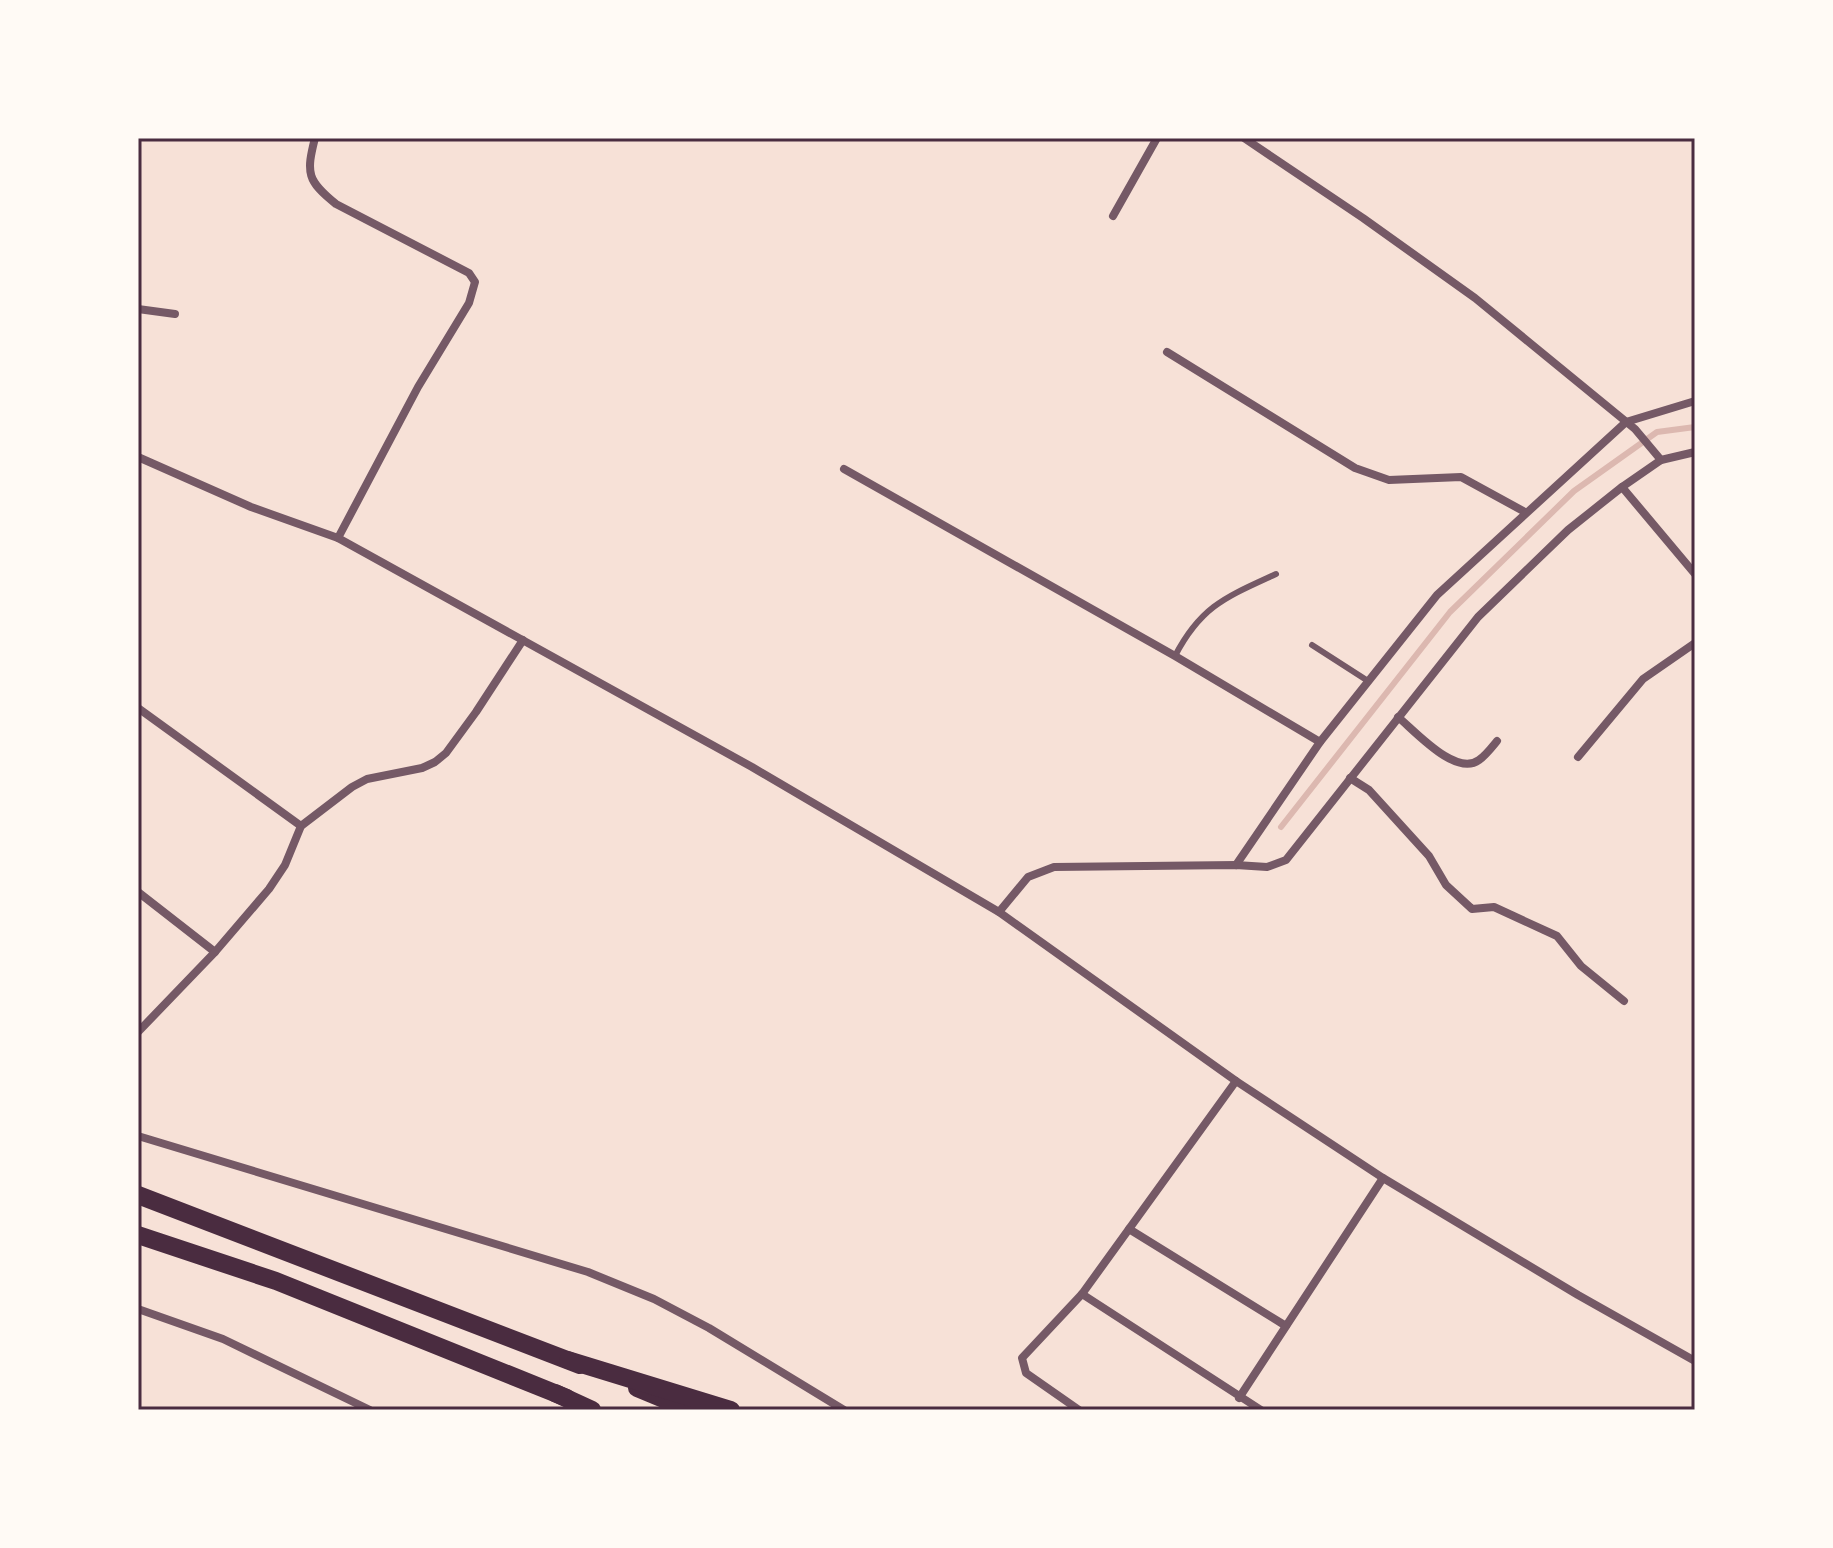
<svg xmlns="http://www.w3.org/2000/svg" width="1833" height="1548" viewBox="0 0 1833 1548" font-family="'Varela Round',sans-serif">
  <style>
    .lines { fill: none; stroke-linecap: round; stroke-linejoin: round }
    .stream { stroke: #dcb8b0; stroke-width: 6 }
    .service { stroke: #755966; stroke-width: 6 }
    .minor { stroke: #755966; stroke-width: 8 }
    .primary { stroke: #4a2c40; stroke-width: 18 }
    .trunk { stroke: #4a2c40; stroke-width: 18 }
    .neatline { fill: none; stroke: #4a2c40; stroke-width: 3 }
  </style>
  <rect width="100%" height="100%" fill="#f7e1d7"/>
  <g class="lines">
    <polyline class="stream" points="1281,827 1450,612 1574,491 1657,432 1695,427"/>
    <g class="service">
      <polyline points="1312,645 1368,681"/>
      <path d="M 1175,656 C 1201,606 1226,597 1276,574"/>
    </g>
    <g class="minor">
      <path d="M 315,138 C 306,173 307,181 336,204 L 469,273 L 475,282 L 469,303 L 418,387 L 338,538"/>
      <polyline points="1244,138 1363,218 1475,298 1635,429 1661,460"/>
      <polyline points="1113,216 1157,138"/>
      <polyline points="138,309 175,314"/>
      <polyline points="1167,352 1355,468 1389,480 1461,477 1525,512"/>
      <polyline points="138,457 251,507 338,538 752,767 999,912 1236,1081 1383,1178 1578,1295 1695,1361"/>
      <polyline points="844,469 1175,656 1320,742"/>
      <polyline points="1622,487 1695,574"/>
      <polyline points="138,708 301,826"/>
      <path d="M 1398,717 C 1416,732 1456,777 1479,760 C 1486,755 1492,747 1497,741"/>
      <polyline points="1578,757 1643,679 1695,643"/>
      <polyline points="1350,778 1369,790 1429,856 1446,885 1472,909 1494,907 1557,936 1581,966 1624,1001"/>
      <polyline points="1236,865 1320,742 1437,595 1626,422 1695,401"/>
      <polyline points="138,892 215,952"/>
      <polyline points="999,912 1028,877 1054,867 1236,865 1267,867 1286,860 1478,617 1568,530 1622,487 1661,460 1695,452"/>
      <polyline points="138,1032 215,952 269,889 285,865 301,826 352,787 367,779 422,768 435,762 446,753 476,712 523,640"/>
      <polyline points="138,1136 588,1272 654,1299 709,1328 844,1410"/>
      <polyline points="1129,1229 1286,1326"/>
      <polyline points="1082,1294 1261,1410"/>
      <polyline points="138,1309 223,1339 370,1410"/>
      <polyline points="1239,1398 1383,1178"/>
      <polyline points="1079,1410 1026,1373 1022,1358 1082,1294 1236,1081"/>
    </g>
    <g class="primary">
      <polyline points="138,1195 580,1365"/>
      <polyline points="138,1235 276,1281 567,1398"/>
      <polyline points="637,1388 690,1410"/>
    </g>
    <g class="trunk">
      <polyline points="568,1360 731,1410"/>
      <polyline points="555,1393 592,1410"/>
    </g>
  </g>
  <rect width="1833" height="1548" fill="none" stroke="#fffaf5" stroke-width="280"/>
  <rect x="140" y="140" width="1553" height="1268" class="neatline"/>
</svg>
